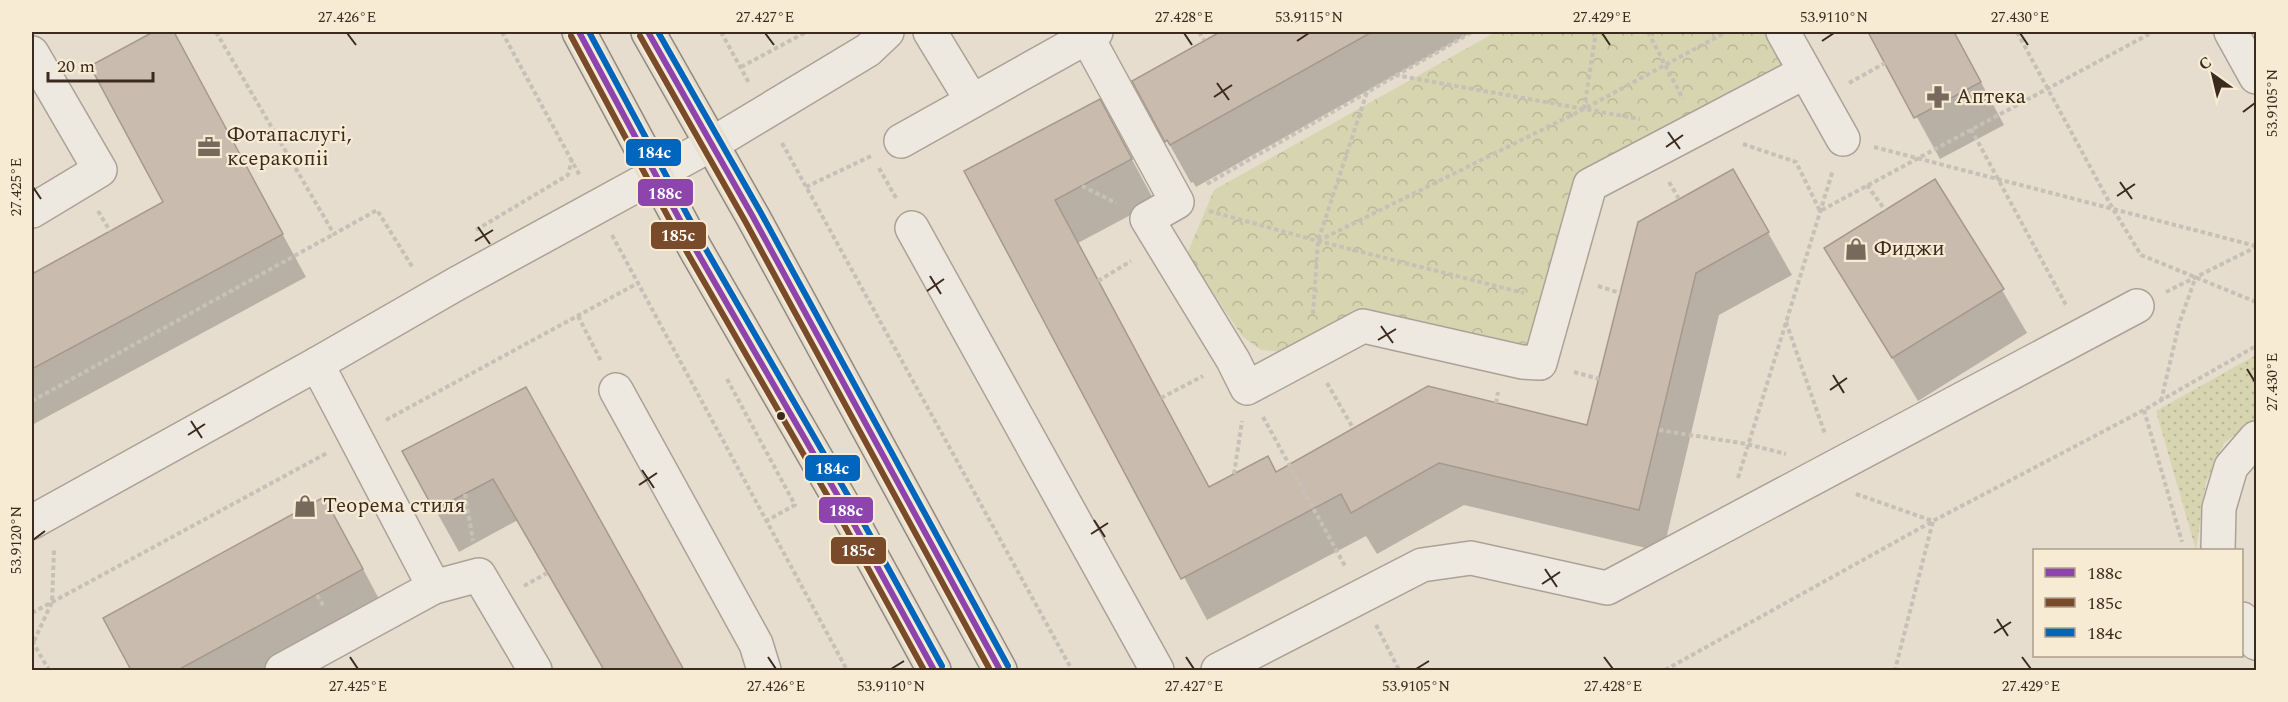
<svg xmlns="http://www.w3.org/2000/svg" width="2288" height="702" viewBox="0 0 2288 702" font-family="Spectral,serif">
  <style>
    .grass { fill: url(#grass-dots) }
    .forest { fill: url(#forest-crowns) }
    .shadow { fill: #0003 }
    .building { fill: #cabbaf; stroke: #a6988d; stroke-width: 1.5 }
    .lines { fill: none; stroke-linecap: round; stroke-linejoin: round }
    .minor-casing { stroke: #aba297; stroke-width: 36 }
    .major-casing { stroke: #91887e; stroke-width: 36 }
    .path { stroke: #c7c0b7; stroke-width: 4; stroke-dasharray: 4.5 3; stroke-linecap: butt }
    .minor { stroke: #eee9e0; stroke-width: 33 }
    .major { stroke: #e6ded1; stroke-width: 33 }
    .bus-1-casing { stroke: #f7ebd4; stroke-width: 10 }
    .bus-2-casing { stroke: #f7ebd4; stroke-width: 10 }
    .bus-3-casing { stroke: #f7ebd4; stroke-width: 10 }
    .bus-1 { stroke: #8e44ad; stroke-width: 6 }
    .bus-2 { stroke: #7a4b2a; stroke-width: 6 }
    .bus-3 { stroke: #0065bd; stroke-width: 6 }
    .ticks { fill: none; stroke: #3b2a1e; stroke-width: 2 }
    .bus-dot { fill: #3b2a1e; stroke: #f7ebd4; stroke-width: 2 }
    .labels { text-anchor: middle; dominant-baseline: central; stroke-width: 4.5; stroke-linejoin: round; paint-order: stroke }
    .poi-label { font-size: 21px; fill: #3b2a1e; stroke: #f7ebd4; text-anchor: start }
    .line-badge { stroke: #f7ebd4; stroke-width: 2 }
    .badge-label { font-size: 16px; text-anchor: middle; font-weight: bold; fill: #fff }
    .neatline { fill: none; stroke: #3b2a1e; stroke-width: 2 }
    .ticks-label { font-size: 15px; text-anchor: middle; fill: #3b2a1e }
  </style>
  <defs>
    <pattern id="grass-dots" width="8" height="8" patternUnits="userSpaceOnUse" patternTransform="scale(1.5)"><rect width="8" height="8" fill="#d7d5b0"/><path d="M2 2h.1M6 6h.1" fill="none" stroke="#b9b797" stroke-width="1.8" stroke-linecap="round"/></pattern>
    <pattern id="forest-crowns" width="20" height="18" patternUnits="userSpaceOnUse" patternTransform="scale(1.5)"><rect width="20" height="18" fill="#d7d5b0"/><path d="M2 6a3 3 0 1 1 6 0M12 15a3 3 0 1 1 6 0" fill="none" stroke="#b9b797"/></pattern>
  </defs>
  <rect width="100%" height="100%" fill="#e6ddce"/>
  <polygon class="grass" points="2256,355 2256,419 2224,443 2206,482 2196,550 2156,411"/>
  <polygon class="forest" points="1496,32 1770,32 1792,70 1583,178 1534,348 1365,311 1285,352 1261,350 1242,336 1187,254 1214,190"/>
  <g class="shadow">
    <polygon points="157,32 172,32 306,277 32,425 32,275 165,203 92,67"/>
    <polygon points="1223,32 1472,32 1196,187 1193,182 1191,183 1134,81"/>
    <polygon points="1870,32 1954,32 2004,125 1940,159"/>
    <polygon points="1123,143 1155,202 1078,243 1210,489 1276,473 1588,427 1639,223 1757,213 1792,275 1719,315 1663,552 1464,505 1377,554 1366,536 1207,620 966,171"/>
    <polygon points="1826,248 2002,290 2027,333 1918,401"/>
    <polygon points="549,431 683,670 605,670 518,520 459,552 435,509"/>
    <polygon points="348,541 386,612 280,670 133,670 105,619"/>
  </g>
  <g class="building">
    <polygon points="153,32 174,32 283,234 32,369 32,274 163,202 90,66"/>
    <polygon points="1220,32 1372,32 1170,145 1167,140 1165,142 1132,81"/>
    <polygon points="1868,32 1954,32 1981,82 1914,118"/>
    <polygon points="1100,99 1132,159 1055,200 1209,487 1268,456 1276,472 1428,386 1587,425 1638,222 1733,169 1769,232 1696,273 1639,510 1439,463 1351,513 1341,494 1181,579 964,171"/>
    <polygon points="1935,179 2004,289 1892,358 1824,248"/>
    <polygon points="526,387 684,670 604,670 493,479 434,510 402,451"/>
    <polygon points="324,497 363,569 178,670 131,670 103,618"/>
  </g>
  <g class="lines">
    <g class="minor-casing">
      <g id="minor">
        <polyline points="930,32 972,101"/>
        <polyline points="1783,32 1843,139"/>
        <polyline points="2231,32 2256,77"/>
        <polyline points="1087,37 1177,202 1147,219 1233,360 1247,388 1363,326 1522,362 1540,363 1590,185 1805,72"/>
        <polyline points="32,53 100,170 32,211"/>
        <polyline points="901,141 1096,32"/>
        <polyline points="912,228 1157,670"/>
        <polyline points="317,364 434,587"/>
        <polyline points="616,390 756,644 764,670"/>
        <polyline points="32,522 317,364 456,284 712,144 868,50 887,32"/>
        <polyline points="2218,550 2219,508 2231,467 2256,438"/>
        <polyline points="2242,619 2256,643"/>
        <polyline points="282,670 434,587 479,575 535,670"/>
        <polyline points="1218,670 1422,565 1471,558 1607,588 2137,306"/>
      </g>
    </g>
    <g class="major-casing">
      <g id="major">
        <polyline points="579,32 696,250 850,517 934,670"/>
        <polyline points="648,32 753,217 1000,670"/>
      </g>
    </g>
    <g class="path">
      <polyline points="216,32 334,234 377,210 413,268"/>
      <polyline points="502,32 580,176"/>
      <polyline points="721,32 749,83"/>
      <polyline points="1199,32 1204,40"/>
      <polyline points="1648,32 1683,99"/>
      <polyline points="2017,32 2113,209 2141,255 2256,302"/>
      <polyline points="741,67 806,32"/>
      <polyline points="1395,75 1640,119"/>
      <polyline points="1849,83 1885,63"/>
      <polyline points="1584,109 1596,32"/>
      <polyline points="1971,129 2066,305"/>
      <polyline points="782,143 1072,670"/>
      <polyline points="1743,144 1796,162 1820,211 2153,32"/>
      <polyline points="1874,147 2256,246"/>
      <polyline points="879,168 896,198"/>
      <polyline points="1669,182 1679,199"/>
      <polyline points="1207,184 1472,32"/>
      <polyline points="1867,185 1885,210"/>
      <polyline points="1082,186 1116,203"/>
      <polyline points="806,187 871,156"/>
      <polyline points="98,211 110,231"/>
      <polyline points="1209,211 1318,241 1524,293"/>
      <polyline points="476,230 568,175 572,159"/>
      <polyline points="612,235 847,670"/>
      <polyline points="1318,241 1584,109 1726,32"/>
      <polyline points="1098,281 1131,261"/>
      <polyline points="1598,286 1620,293"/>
      <polyline points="2166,292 2256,247"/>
      <polyline points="1313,314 1318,241 1367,92"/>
      <polyline points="578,316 601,361"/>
      <polyline points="1786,322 1825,434"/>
      <polyline points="1574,372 1599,379"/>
      <polyline points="727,379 795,505 766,521"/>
      <polyline points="1327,383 1353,428"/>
      <polyline points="1161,398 1203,376"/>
      <polyline points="32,401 334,234"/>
      <polyline points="2161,401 2179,324 2195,279"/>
      <polyline points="1496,403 1498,392"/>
      <polyline points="2144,410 2182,542"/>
      <polyline points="1263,417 1345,566"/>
      <polyline points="386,420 638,283"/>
      <polyline points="1659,430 1747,444 1786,454"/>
      <polyline points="1234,474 1242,421"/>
      <polyline points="1738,478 1833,170"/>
      <polyline points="465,494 473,541"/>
      <polyline points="1856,494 1933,521 1895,670"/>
      <polyline points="524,586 547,573"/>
      <polyline points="317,595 324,607"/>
      <polyline points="32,613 327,453"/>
      <polyline points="1376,625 1399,670"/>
      <polyline points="32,641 49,670"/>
      <polyline points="34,641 52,602 54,550"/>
      <polyline points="184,668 185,670"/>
      <polyline points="1665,670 1933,521 2144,410 2256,346"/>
    </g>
    <use href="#minor" class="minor"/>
    <use href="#major" class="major"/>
    <g class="bus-1-casing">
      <g id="bus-1">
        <polyline points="579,32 696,250 850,517 934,670"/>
        <polyline points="648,32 753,217 1000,670"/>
      </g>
    </g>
    <g class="bus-2-casing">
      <g id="bus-2">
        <polyline points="571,36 688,254 842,521 924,670"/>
        <polyline points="640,36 745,221 990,670"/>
      </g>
    </g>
    <g class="bus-3-casing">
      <g id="bus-3">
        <polyline points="589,32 704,246 858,513 942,666"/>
        <polyline points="658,32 761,213 1008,666"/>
      </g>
    </g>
    <use href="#bus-1" class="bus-1"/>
    <use href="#bus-2" class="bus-2"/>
    <use href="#bus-3" class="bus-3"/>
  </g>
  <path class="ticks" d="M 347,33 L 356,45M 765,33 L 774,45M 1184,33 L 1192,45M 1602,33 L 1610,45M 2020,33 L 2028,45M 1297,41 L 1309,33M 1822,41 L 1834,33M 1217,83 L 1229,100M 1214,97 L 1232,85M 2243,112 L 2255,103M 1668,132 L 1680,149M 1666,147 L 1683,135M 2120,182 L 2132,199M 33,187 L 41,199M 2117,196 L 2135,184M 478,227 L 490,244M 475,241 L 493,230M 930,276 L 941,294M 927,291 L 944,279M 1381,326 L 1393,343M 1378,340 L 1396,329M 2247,369 L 2255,382M 1833,375 L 1844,393M 1830,390 L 1847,378M 191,421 L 202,438M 188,435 L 205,424M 642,470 L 654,488M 639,485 L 657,473M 1094,520 L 1105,537M 1091,534 L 1108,523M 33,540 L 45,531M 1545,569 L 1557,587M 1542,584 L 1560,572M 1997,619 L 2008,636M 1994,633 L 2011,622M 350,657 L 358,669M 768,657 L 776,669M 1186,657 L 1194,669M 1604,657 L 1613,669M 2022,657 L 2031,669M 891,669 L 904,661M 1416,669 L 1429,661"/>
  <defs>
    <g id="pharmacy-bare" transform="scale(1.8)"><path d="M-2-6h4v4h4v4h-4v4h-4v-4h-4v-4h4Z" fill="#77695c" stroke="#f7ebd4" stroke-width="2.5" paint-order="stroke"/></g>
    <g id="office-bare" transform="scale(1.8)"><path d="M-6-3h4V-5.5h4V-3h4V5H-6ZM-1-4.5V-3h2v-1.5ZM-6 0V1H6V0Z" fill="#77695c" stroke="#f7ebd4" stroke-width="2.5" paint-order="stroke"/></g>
    <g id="shop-bare" transform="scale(1.8)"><path d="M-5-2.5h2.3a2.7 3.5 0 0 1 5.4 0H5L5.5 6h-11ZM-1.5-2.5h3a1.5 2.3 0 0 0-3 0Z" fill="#77695c" stroke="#f7ebd4" stroke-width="2.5" paint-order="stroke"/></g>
  </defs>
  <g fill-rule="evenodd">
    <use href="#pharmacy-bare" x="1938" y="97"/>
    <use href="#office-bare" x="209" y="147"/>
    <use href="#shop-bare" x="1856" y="249"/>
    <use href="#shop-bare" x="305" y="506"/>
  </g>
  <circle class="bus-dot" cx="781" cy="416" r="5"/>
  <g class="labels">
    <g class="poi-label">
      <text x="1956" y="97">Аптека</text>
      <text x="227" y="135">Фотапаслугі,<tspan x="227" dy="24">ксеракопіі</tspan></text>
      <text x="1874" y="249">Фиджи</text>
      <text x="323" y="506">Теорема стиля</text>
    </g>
  </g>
  <g class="line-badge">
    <rect x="625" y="138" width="57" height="29" rx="6" fill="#0065bd"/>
    <rect x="637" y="178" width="57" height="29" rx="6" fill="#8e44ad"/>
    <rect x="650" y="221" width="57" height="29" rx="6" fill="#7a4b2a"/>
    <rect x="804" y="454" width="57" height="28" rx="6" fill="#0065bd"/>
    <rect x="818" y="496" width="56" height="28" rx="6" fill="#8e44ad"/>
    <rect x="830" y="536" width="57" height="29" rx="6" fill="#7a4b2a"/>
  </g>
  <g class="badge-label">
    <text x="654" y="158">184с</text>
    <text x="665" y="199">188с</text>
    <text x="678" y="241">185с</text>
    <text x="832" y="474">184с</text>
    <text x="846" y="516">188с</text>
    <text x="858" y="556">185с</text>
  </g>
  <rect width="2288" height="702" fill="none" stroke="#f7ebd4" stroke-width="66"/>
  <rect x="2033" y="549" width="210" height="108" fill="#f7ebd4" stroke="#ac9e8b" stroke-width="1.5"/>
  <rect x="2045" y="568" width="30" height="9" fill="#8e44ad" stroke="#ac9e8b" stroke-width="1.5"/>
  <text x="2087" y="579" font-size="18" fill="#3b2a1e">188с</text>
  <rect x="2045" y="598" width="30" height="9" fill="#7a4b2a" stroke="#ac9e8b" stroke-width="1.5"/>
  <text x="2087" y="609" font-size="18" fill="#3b2a1e">185с</text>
  <rect x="2045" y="628" width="30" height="9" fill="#0065bd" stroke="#ac9e8b" stroke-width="1.5"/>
  <text x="2087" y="639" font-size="18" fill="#3b2a1e">184с</text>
  <g transform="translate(2213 75) rotate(326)" stroke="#f7ebd4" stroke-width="4.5" paint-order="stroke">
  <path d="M0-4.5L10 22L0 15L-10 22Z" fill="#3b2a1e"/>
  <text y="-9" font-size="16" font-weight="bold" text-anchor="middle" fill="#3b2a1e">С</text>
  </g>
  <path d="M48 72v9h105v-9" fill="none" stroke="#3b2a1e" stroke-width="3"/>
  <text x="57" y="72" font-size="18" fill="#3b2a1e" stroke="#f7ebd4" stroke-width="4.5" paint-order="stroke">20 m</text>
  <rect x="33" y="33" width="2222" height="636" class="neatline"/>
  <g class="ticks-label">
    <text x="347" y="22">27.426°E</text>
    <text x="765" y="22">27.427°E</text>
    <text x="1184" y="22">27.428°E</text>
    <text x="1309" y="22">53.9115°N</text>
    <text x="1602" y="22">27.429°E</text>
    <text x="1834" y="22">53.9110°N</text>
    <text x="2020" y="22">27.430°E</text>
    <text transform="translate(2272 103) rotate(-90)" y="5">53.9105°N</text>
    <text transform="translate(16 187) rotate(-90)" y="5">27.425°E</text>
    <text transform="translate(2272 382) rotate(-90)" y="5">27.430°E</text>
    <text transform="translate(16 540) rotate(-90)" y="5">53.9120°N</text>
    <text x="358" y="691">27.425°E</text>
    <text x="776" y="691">27.426°E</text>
    <text x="891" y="691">53.9110°N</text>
    <text x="1194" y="691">27.427°E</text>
    <text x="1416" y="691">53.9105°N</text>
    <text x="1613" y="691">27.428°E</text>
    <text x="2031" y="691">27.429°E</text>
  </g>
</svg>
